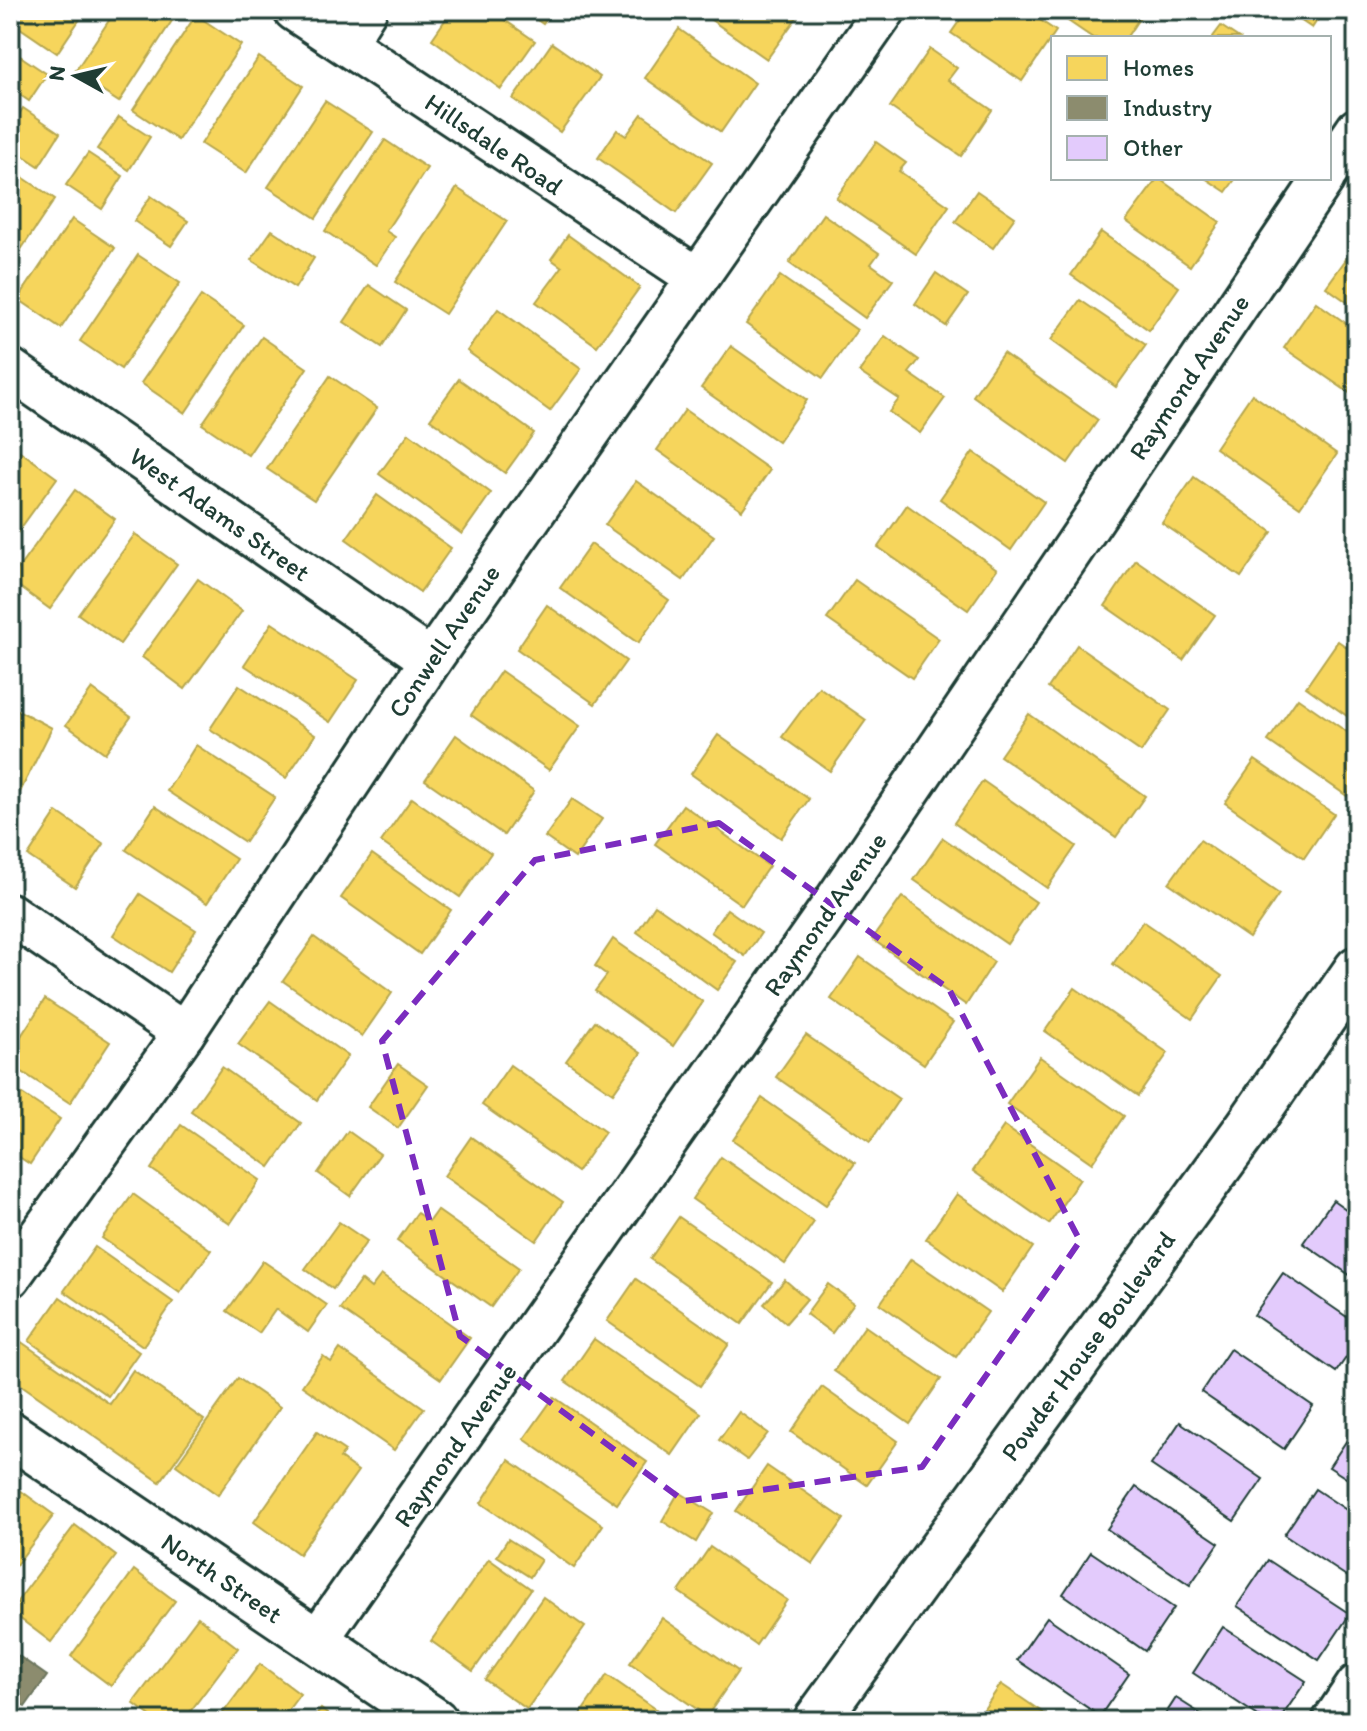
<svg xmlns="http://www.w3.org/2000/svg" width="1367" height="1731" viewBox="0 0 1367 1731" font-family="Itim,sans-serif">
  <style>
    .homes { fill: #f6d55c; stroke: #b6a750; stroke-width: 2 }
    .industry { fill: #8c8c6e; stroke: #6b745d; stroke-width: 2 }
    .building { fill: #e3cbfc; stroke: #1f3d34; stroke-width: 2 }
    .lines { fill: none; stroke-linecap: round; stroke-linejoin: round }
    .minor-casing { stroke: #1f3d34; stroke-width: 46 }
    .tertiary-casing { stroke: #1f3d34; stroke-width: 50 }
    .secondary-casing { stroke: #1f3d34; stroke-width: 50 }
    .minor { stroke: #fff; stroke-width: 40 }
    .tertiary { stroke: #fff; stroke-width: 44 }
    .secondary { stroke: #fff; stroke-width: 44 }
    .marked { fill: none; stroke: #7b2cbf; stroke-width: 6; stroke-dasharray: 16 10; stroke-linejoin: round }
    .labels { text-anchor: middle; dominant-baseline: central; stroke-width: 8; stroke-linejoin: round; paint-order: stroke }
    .street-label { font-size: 26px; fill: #1f3d34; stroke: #fff }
  </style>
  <rect width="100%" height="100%" fill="#fff"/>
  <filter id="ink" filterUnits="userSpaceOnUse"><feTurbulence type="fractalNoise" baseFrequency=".0125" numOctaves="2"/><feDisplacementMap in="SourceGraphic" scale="16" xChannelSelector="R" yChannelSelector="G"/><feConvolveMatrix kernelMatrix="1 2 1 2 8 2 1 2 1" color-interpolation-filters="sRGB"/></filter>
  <g filter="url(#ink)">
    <g class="homes">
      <polygon points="18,10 86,10 57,53 10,21"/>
      <polygon points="116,10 179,10 119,102 74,73"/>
      <polygon points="452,10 490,10 535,41 501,89 432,39"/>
      <polygon points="523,10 553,10 543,24"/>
      <polygon points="697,10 802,10 767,59"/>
      <polygon points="967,10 1025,10 1056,31 1022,81 951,33"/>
      <polygon points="1075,10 1143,10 1144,11 1126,38 1093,38 1068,21"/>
      <polygon points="1285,10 1324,10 1312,28"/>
      <polygon points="196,15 241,45 178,140 133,110"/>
      <polygon points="1221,26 1239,38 1212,38"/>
      <polygon points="679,29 755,83 721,132 645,78"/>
      <polygon points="552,43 600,77 560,132 513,99"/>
      <polygon points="930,49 957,68 948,80 992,110 961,156 890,107"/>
      <polygon points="14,52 47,74 29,101 10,88 10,58"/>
      <polygon points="259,57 303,86 246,173 201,144"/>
      <polygon points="325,101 373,132 316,218 268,187"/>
      <polygon points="23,108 60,133 39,166 10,147 10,129"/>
      <polygon points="642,114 712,163 676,213 598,158 617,130 626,136"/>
      <polygon points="119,117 150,137 129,170 97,149"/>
      <polygon points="385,140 427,168 386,231 395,237 376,265 325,231"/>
      <polygon points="876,142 906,163 899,171 949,206 916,254 836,198"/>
      <polygon points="88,153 123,176 102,209 66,185"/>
      <polygon points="12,170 55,199 10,266 10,174"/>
      <polygon points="1158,178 1220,222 1190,266 1126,221"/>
      <polygon points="1205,178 1236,178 1226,192"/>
      <polygon points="457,188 507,221 445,314 395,282"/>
      <polygon points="977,191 1015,217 993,248 955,222"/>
      <polygon points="151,196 188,221 171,246 134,221"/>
      <polygon points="823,214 879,253 871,264 893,280 865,318 789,263"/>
      <polygon points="72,219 115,248 61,328 18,299"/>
      <polygon points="272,230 314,258 295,288 251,260"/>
      <polygon points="1101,232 1179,287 1149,330 1071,275"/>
      <polygon points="568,235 640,287 597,346 536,302 562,267 551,259"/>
      <polygon points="1357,244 1357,309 1326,287"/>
      <polygon points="138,255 180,283 121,369 80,341"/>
      <polygon points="936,273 968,295 946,326 915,304"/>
      <polygon points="780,276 857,330 823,378 746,324"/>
      <polygon points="369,285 406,310 382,347 344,322"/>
      <polygon points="201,296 244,325 185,413 141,383"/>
      <polygon points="1080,300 1146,345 1116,387 1051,340"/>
      <polygon points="1316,302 1357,331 1357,398 1284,348"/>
      <polygon points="498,309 581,369 550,411 467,351"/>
      <polygon points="885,336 919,360 909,373 945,398 920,433 889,412 899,399 859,372"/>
      <polygon points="262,337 307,368 248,455 202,424"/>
      <polygon points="731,346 807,400 778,442 701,388"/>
      <polygon points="1003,353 1098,420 1068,463 973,396"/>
      <polygon points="330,376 377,408 314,500 267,469"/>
      <polygon points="459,379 534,433 505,473 430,419"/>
      <polygon points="1252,394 1337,454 1300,507 1215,448"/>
      <polygon points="685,410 770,470 742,510 657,450"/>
      <polygon points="409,433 491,493 462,534 379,474"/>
      <polygon points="17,449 57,478 10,543 10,459"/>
      <polygon points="973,452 1044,502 1011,550 940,499"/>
      <polygon points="1194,477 1272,532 1241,577 1162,523"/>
      <polygon points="636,481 714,536 683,580 605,525"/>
      <polygon points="75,490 115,519 50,609 10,580"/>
      <polygon points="377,495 451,548 420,592 346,539"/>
      <polygon points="907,505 997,569 968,610 878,547"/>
      <polygon points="135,534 177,564 120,644 78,614"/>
      <polygon points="591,544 669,600 638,643 560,588"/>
      <polygon points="1136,560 1215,615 1183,660 1105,606"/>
      <polygon points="198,579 242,611 185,689 142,657"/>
      <polygon points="855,580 939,639 912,678 827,619"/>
      <polygon points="10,604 18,610 10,621"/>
      <polygon points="547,605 626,661 595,704 517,649"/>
      <polygon points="272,623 358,680 330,722 244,665"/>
      <polygon points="1338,641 1357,654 1357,723 1306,687"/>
      <polygon points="1077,645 1170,710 1141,752 1048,688"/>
      <polygon points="501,671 580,726 549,770 471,715"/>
      <polygon points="239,685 315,735 286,778 210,729"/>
      <polygon points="819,687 866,720 830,771 782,737"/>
      <polygon points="92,689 131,717 105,753 66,725"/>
      <polygon points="1298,698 1357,739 1357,782 1347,796 1268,741"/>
      <polygon points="10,706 52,728 10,812"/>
      <polygon points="1029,714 1145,796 1116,837 1000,756"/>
      <polygon points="456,735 534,791 504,835 425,780"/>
      <polygon points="718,735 809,799 781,838 691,774"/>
      <polygon points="196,745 275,797 245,842 167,791"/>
      <polygon points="1255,760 1334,814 1304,858 1225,803"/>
      <polygon points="983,781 1076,846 1047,888 954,823"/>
      <polygon points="412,798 491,853 460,897 381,842"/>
      <polygon points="572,799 602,819 575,858 545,837"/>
      <polygon points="683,805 769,866 742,905 655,844"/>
      <polygon points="155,806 236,859 207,903 126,850"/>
      <polygon points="57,812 104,844 75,887 28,856"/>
      <polygon points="943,838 1036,902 1007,944 914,880"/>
      <polygon points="1200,840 1279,894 1249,938 1169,883"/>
      <polygon points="372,854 451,910 420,954 341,898"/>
      <polygon points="140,894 196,930 169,972 113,935"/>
      <polygon points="902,897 994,962 966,1005 872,939"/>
      <polygon points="655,905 737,962 717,990 637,932"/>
      <polygon points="727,909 761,933 745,956 711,932"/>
      <polygon points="1143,921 1222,976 1192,1019 1113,964"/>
      <polygon points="314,937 392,993 362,1036 283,981"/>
      <polygon points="613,939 703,1002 673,1046 595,991 607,975 595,966"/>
      <polygon points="860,957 953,1022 924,1064 831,999"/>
      <polygon points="1075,988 1168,1053 1138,1096 1045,1031"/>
      <polygon points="45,999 110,1042 70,1103 10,1064 10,1053"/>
      <polygon points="270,1001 348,1056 317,1100 238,1044"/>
      <polygon points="595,1021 641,1053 613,1093 566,1061"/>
      <polygon points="806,1035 899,1099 870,1142 776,1077"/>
      <polygon points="1040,1057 1124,1116 1092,1163 1007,1104"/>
      <polygon points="398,1064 428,1085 398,1128 368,1107"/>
      <polygon points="510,1065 605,1132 577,1172 482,1105"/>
      <polygon points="222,1067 301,1123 270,1167 191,1111"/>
      <polygon points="10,1086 60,1119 30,1164 10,1151"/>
      <polygon points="762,1098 855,1163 826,1205 733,1140"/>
      <polygon points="181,1125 260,1180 230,1224 151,1169"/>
      <polygon points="1004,1126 1080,1179 1049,1224 973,1171"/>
      <polygon points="348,1131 380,1154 350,1196 318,1173"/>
      <polygon points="471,1137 563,1202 536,1241 444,1176"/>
      <polygon points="721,1157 814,1222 785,1264 692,1199"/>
      <polygon points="133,1194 211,1250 180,1293 102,1238"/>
      <polygon points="957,1194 1033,1247 1002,1292 926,1239"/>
      <polygon points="437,1210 519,1268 491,1307 397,1241 417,1213 429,1221"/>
      <polygon points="679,1217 772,1282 742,1324 650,1259"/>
      <polygon points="339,1222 367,1241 333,1289 305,1269"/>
      <polygon points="95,1247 173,1302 143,1346 64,1291"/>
      <polygon points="911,1259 988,1312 956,1357 880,1304"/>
      <polygon points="263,1261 327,1305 308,1332 276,1309 259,1333 227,1311"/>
      <polygon points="381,1275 470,1338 441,1379 340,1309 361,1280 371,1288"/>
      <polygon points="636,1279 729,1344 700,1386 607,1321"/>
      <polygon points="785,1280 807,1299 786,1323 764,1304"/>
      <polygon points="828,1284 854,1303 832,1333 806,1314"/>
      <polygon points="60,1297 139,1352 108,1396 29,1341"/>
      <polygon points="865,1326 941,1379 910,1424 834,1371"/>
      <polygon points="594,1339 701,1413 672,1455 565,1381"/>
      <polygon points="20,1341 110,1404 133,1370 204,1420 160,1482 10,1377 10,1354"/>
      <polygon points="340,1349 424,1408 394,1450 302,1386 323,1356 331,1362"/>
      <polygon points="238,1378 280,1407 218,1495 176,1465"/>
      <polygon points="822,1387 898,1441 867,1485 791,1432"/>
      <polygon points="554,1397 647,1462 617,1504 524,1439"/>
      <polygon points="739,1412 768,1433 747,1460 719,1440"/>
      <polygon points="317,1432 345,1451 340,1458 358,1471 299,1554 254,1522"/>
      <polygon points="509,1460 603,1525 574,1568 481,1503"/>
      <polygon points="767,1466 844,1519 813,1564 736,1511"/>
      <polygon points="13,1485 54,1515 10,1573 10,1489"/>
      <polygon points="679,1492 713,1513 696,1542 662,1521"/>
      <polygon points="75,1525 116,1556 51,1642 10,1611"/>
      <polygon points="508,1539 541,1560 530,1577 497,1556"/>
      <polygon points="710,1547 787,1600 756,1645 679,1592"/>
      <polygon points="489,1559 531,1589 473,1671 431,1641"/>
      <polygon points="134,1570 175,1601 111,1686 71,1656"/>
      <polygon points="543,1597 585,1627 527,1709 485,1680"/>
      <polygon points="198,1617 238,1648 183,1721 157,1721 133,1703"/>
      <polygon points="662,1618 738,1671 707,1716 630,1663"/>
      <polygon points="260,1664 300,1694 280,1721 217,1721"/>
      <polygon points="607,1675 673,1721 577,1719"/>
      <polygon points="1001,1684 1055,1721 976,1721"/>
      <polygon points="321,1709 336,1721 312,1721"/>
    </g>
    <polygon class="industry" points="13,1652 47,1676 25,1707 10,1697"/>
    <g class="building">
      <polygon points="1333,1200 1357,1217 1357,1280 1303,1243"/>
      <polygon points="1283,1273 1357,1324 1357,1342 1336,1372 1254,1315"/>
      <polygon points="1230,1349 1313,1406 1284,1449 1201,1392"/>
      <polygon points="1180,1422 1263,1479 1234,1521 1151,1465"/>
      <polygon points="1357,1425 1357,1485 1329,1467"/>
      <polygon points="1136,1487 1219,1543 1190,1585 1107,1529"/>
      <polygon points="1315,1489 1357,1517 1357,1583 1284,1535"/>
      <polygon points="1091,1552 1174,1608 1145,1651 1063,1594"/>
      <polygon points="1268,1560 1350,1614 1319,1660 1237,1606"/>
      <polygon points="1047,1617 1129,1674 1100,1716 1017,1660"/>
      <polygon points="1223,1627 1306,1681 1279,1721 1266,1721 1193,1673"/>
      <polygon points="1176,1698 1212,1721 1161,1721"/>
    </g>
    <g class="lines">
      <g class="minor-casing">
        <g id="minor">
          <polyline points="294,10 696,277"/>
          <polyline points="345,43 366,10"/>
          <polyline points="1329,170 1357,129"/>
          <polyline points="10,369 431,660"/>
          <polyline points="10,914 184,1033"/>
          <polyline points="10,1277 184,1033 431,660 885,10"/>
          <polyline points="316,1642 829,910 1324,178"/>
          <polyline points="1333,1721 1357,1685"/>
        </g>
      </g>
      <g class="tertiary-casing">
        <polyline id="tertiary" points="10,1434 435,1721"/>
      </g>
      <g class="secondary-casing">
        <polyline id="secondary" points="816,1721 1247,1128 1357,969"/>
      </g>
      <use href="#minor" class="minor"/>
      <use href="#tertiary" class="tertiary"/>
      <use href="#secondary" class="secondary"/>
    </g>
  </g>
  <path class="marked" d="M 719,823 L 949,989 L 1080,1241 L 922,1467 L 684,1501 L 460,1336 L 382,1041 L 535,860 Z"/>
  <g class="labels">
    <g class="street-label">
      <text transform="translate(494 144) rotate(34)">Hillsdale Road</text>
      <text transform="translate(1189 377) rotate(-56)">Raymond Avenue</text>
      <text transform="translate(220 514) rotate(35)">West Adams Street</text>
      <text transform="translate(444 641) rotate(-56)">Conwell Avenue</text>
      <text transform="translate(825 914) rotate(-55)">Raymond Avenue</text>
      <text transform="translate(1088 1346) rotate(-54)">Powder House Boulevard</text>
      <text transform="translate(455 1445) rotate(-55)">Raymond Avenue</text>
      <text transform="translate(222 1578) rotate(34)">North Street</text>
    </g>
  </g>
  <rect width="1367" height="1731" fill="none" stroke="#fff" stroke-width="40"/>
  <rect x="20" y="20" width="1327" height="1691" fill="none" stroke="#1f3d34" stroke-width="3" filter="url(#ink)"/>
  <rect x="1051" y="36" width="280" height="144" fill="#ffffff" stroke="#a5b1ae" stroke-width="2"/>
  <rect x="1067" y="56" width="40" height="24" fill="#f6d55c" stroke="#a5b1ae" stroke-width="2"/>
  <text x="1123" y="76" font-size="24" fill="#1f3d34">Homes</text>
  <rect x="1067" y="96" width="40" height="24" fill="#8c8c6e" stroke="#a5b1ae" stroke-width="2"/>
  <text x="1123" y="116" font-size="24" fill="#1f3d34">Industry</text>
  <rect x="1067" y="136" width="40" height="24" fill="#e3cbfc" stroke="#a5b1ae" stroke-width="2"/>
  <text x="1123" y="156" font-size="24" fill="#1f3d34">Other</text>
  <g transform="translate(76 76) rotate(278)" stroke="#ffffff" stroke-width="6" paint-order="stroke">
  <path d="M0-6L14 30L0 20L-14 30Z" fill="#1f3d34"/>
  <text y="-12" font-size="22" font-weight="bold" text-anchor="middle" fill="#1f3d34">N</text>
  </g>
</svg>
